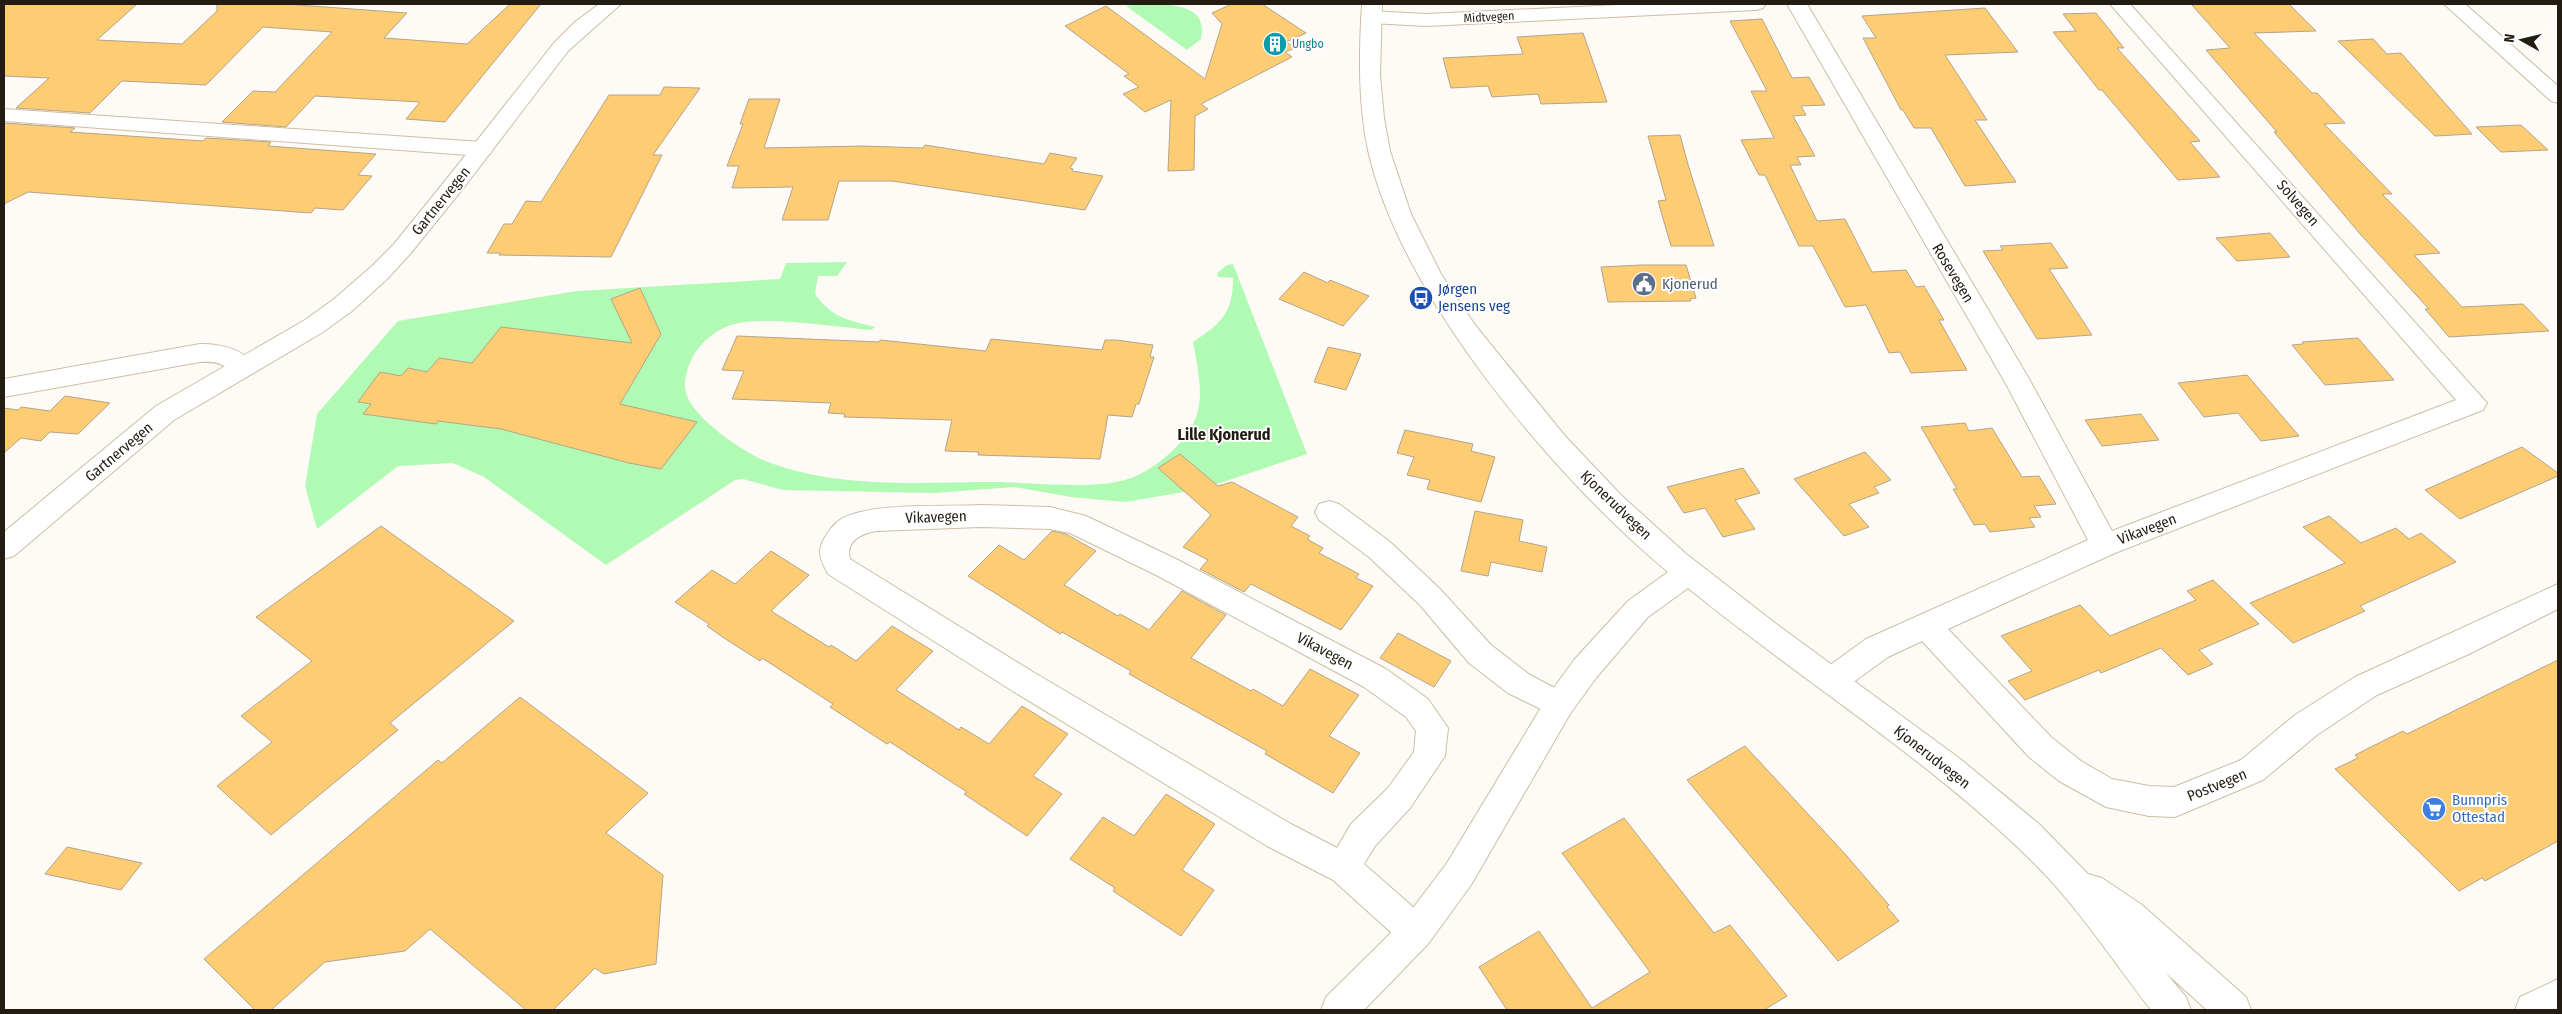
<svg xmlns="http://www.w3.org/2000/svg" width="2562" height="1014" viewBox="0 0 2562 1014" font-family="'Fira Sans Condensed',sans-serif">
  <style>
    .green { fill: #b1fab3 }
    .building { fill: #fecd73; stroke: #b3a48a }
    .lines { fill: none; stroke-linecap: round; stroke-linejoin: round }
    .street-casing { stroke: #cdbea3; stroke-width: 2 }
    .secondary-casing { stroke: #cdbea3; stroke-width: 2 }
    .street { fill: #fff; fill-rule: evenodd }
    .secondary { fill: #fff; fill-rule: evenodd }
    .labels { text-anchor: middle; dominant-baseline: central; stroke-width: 4; stroke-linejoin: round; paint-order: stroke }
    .far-street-label { font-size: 12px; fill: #221c12; stroke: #fff }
    .far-culture-label { font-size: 12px; fill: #0d838f; stroke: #fff; text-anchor: start }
    .street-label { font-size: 15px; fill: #221c12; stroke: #fff }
    .service-label { font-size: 15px; fill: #4e5e75; stroke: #fff; text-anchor: start }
    .transit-label { font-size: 15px; fill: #164399; stroke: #fff; text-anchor: start }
    .shop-label { font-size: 15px; fill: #366cbe; stroke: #fff; text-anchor: start }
    .neighbourhood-label { font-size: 16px; font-weight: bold; fill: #221c12; stroke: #fff }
  </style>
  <rect width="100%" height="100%" fill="#fefbf6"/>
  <g class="green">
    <path d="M 1138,4 C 1163,4 1210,1 1201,39 L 1187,50 L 1126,6 Z"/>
    <path d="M 847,262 L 837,276 L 818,276 L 815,294 C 832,318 848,320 875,327 L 871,330 C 836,327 763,315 731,325 C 715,330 700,343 692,358 C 687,370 682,382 687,396 C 696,419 740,450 763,460 C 832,488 911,483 984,482 C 1024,481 1092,491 1128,479 C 1144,474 1157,464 1169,454 C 1209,418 1202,391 1193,342 C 1220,324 1233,314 1233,278 L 1218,277 L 1217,273 L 1227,265 L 1233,264 L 1307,454 L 1202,489 L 1125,502 L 1071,497 L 1014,487 L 934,493 L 783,490 L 743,479 L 735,480 L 606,565 L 484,477 L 453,463 L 398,466 L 317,529 L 305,486 L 317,414 L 398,321 L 577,291 L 780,279 L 786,263 Z"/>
  </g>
  <g class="building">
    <polygon points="4,4 137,4 97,40 182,44 217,11 217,4 285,4 407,13 384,38 467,44 510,4 541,4 445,122 406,119 420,102 315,96 286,127 222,122 253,91 275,92 332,32 263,27 206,85 122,81 90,113 16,108 49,78 4,76"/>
    <polygon points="1232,4 1262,4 1306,33 1286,42 1295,48 1285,52 1292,57 1201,104 1208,109 1195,116 1194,170 1168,171 1171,100 1145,112 1123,94 1139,87 1124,76 1129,74 1065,26 1106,6 1205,79 1222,24 1212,13"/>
    <polygon points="2191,4 2289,4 2316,31 2254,33 2312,93 2317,93 2345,123 2324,124 2392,194 2382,194 2440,253 2414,255 2462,307 2523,304 2549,331 2449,337 2425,309 2429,309 2361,235 2274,132 2277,132 2206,50 2230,48"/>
    <polygon points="1985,8 2018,52 1945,55 1987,120 1975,120 2016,182 1965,186 1931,128 1914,128 1903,110 1901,110 1863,38 1876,38 1862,16"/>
    <polygon points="2096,13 2124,48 2117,48 2200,141 2190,142 2220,177 2178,180 2102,90 2099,90 2053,32 2076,31 2063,14"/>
    <polygon points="1762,19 1792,78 1809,77 1825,105 1801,106 1806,115 1793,116 1815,156 1797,157 1801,165 1790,165 1817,221 1845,219 1872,272 1906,270 1916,287 1924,286 1944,320 1939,320 1967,370 1911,373 1900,352 1889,353 1866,305 1845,307 1813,246 1799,246 1765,175 1759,175 1741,140 1774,138 1751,91 1767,91 1730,21"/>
    <polygon points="1583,33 1607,102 1541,104 1538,94 1492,97 1488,86 1451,88 1443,58 1523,54 1517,37"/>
    <polygon points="2373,39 2387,54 2401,53 2472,134 2435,136 2338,41"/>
    <polygon points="664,87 700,88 653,155 662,155 611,257 499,255 500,253 487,253 504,224 512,224 526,201 541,202 609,95 660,95"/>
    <polygon points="749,99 780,99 764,148 862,146 923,148 925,145 1044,164 1050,153 1077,158 1070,168 1073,169 1072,171 1103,176 1085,210 892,181 839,181 828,220 782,220 793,187 732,188 739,166 727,166 743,124 740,124"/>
    <polygon points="4,123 75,128 70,132 203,141 206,138 271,142 268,146 376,154 358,175 372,176 343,210 315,208 311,213 28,192 4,204"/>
    <polygon points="2521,125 2548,150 2501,152 2476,127"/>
    <polygon points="1680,135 1689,168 1714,246 1671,246 1658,201 1666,200 1648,136"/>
    <polygon points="2270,233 2290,257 2237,261 2216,238"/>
    <polygon points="2051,243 2068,268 2049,269 2092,335 2037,339 1983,251 2003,250 2000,246"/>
    <polygon points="1641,265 1686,265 1696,298 1690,299 1691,301 1608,302 1601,267"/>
    <polygon points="1304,272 1328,283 1330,280 1369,296 1343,326 1279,299"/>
    <polygon points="640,288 661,334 620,404 697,422 661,469 629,463 501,429 438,421 436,424 363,414 371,404 358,402 380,372 401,376 408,368 427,372 439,358 472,363 501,327 632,343 611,299"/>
    <polygon points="737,336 879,342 880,340 986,351 991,339 1102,350 1105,340 1116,340 1153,345 1150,357 1154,357 1139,404 1136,404 1132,417 1108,415 1100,459 978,455 979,452 945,451 952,420 844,417 845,414 828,413 831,403 732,399 744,371 722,370"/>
    <polygon points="2358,338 2394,380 2325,385 2292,345 2303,344 2302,342"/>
    <polygon points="1328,347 1361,354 1346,390 1314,382"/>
    <polygon points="2247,375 2299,436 2261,441 2238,413 2204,417 2178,383"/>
    <polygon points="65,396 110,403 78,434 50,432 41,441 21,438 4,453 4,408 18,410 21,407 50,411"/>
    <polygon points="2141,414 2159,440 2102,446 2085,420"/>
    <polygon points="1965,423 1969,431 1992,428 2022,477 2039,476 2056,504 2034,506 2041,517 2029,518 2035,527 1990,532 1985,524 1974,525 1953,489 1957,489 1921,427"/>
    <polygon points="1405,430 1473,444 1471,451 1495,457 1481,502 1427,489 1430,480 1407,475 1414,457 1397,453"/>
    <polygon points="2522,447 2558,473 2558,476 2460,519 2425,490"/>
    <polygon points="1865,452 1891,480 1874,487 1879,493 1849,504 1869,527 1844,536 1794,479"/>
    <polygon points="1180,454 1218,486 1232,482 1298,517 1291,526 1310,536 1307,539 1323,548 1319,553 1359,574 1356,578 1373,586 1341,630 1251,584 1244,592 1200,569 1208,560 1183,547 1211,515 1158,468"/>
    <polygon points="1743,468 1760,493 1735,500 1755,529 1723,537 1705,508 1684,513 1667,487"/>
    <polygon points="1475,511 1523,520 1519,541 1547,547 1542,572 1491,562 1488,576 1461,571"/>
    <polygon points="2329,516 2361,543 2396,528 2409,539 2421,533 2456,562 2360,606 2365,611 2293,643 2250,603 2345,563 2303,527"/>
    <polygon points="381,526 514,621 390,723 398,730 271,835 217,786 272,742 241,716 312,661 256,617"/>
    <polygon points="1052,531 1066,534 1096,551 1064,585 1118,616 1120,614 1149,630 1182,591 1226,615 1191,658 1251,691 1253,689 1283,706 1310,669 1359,695 1329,736 1360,753 1333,793 1265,754 1267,751 1129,674 1131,671 1062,632 1060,634 968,576 999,545 1024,560"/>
    <polygon points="771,551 809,575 771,611 829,647 831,645 856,661 892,626 933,651 896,690 959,730 961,727 989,744 1022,706 1068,734 1033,776 1062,794 1027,836 964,794 967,792 890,742 887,744 830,707 833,704 762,658 760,661 724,638 707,626 709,624 675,602 712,570 735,584"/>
    <polygon points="2213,580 2259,624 2199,650 2213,664 2188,675 2161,648 2101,673 2099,670 2025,700 2008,681 2032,671 2001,636 2080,605 2110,636 2196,600 2187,591"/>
    <polygon points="1398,633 1451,661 1434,687 1380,658"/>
    <polygon points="2558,660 2558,841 2485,881 2482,878 2459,891 2335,769 2358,758 2355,755 2403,731 2407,734"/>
    <polygon points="520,697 648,793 606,833 663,875 656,964 604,974 595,968 553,1010 526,1010 430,929 405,951 325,962 271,1010 255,1010 204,959 438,760 442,763"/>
    <polygon points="1745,746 1846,855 1889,905 1887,907 1899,921 1838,961 1687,780"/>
    <polygon points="1166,794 1215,824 1182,870 1214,890 1181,936 1113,891 1115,888 1070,859 1103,817 1134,836"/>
    <polygon points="1624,818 1714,933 1730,925 1787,996 1764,1010 1507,1010 1479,967 1539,931 1592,1008 1650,972 1562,853"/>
    <polygon points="67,847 142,863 121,890 45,874"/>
  </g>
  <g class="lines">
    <g class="street-casing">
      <g id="street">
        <polygon points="1640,4 1766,4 1763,8 1756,10 1426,26 1371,23 1364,21 1361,17 1364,13 1371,11 1426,14"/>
        <polygon points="1787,4 1807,4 2028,377 2112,531 2456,400 2110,4 2130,4 2487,403 2483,410 2115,553 1948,629 2051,737 2081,761 2112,779 2149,786 2174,787 2241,760 2295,715 2355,677 2558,584 2558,609 2469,654 2377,695 2317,735 2263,780 2175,817 2149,816 2106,807 2059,781 2029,757 1922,641 1888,657 1844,689 1833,693 1822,689 1818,680 1822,671 1866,639 2088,540 2006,384"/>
        <polygon points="2444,4 2465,4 2558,86 2558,103 2551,101"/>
        <polygon points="4,109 482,142 490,144 493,149 490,154 482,156 4,121"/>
        <path d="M 200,344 C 221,344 244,348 256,368 L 252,374 C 236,379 234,369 220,364 C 214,361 206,362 200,362 L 4,397 L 4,379 Z"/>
        <polygon points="1329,501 1339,504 1389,541 1440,589 1491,645 1530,675 1570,696 1574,705 1570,714 1559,718 1508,693 1469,663 1420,605 1369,557 1319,520 1315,512 1319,504"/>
        <path d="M 981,505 L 1050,507 L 1086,516 L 1178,560 L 1386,669 L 1428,699 L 1448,728 L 1445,756 L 1410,808 L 1375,846 L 1364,864 L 1428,920 L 1433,932 L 1428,944 L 1416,949 L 1404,944 L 1333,880 L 1267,846 L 1011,690 L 828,574 C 825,568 820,559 820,552 C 820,541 833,523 843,518 C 875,502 944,507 981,505 ZM 981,527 L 1050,529 L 1070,533 L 1158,576 L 1364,687 L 1406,717 L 1416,731 L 1414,752 L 1388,788 L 1351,824 L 1337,848 L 1291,824 L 1033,672 L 850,559 C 845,541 861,534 876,531 Z"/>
      </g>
    </g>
    <g class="secondary-casing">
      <g id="secondary">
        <polygon points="599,4 621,4 568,51 465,186 410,254 387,279 352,311 323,332 174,420 14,556 4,559 4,532 156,406 305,320 334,299 371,267 394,244 449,176 554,43 575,22"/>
        <path d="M 1362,4 L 1382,4 L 1380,75 L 1384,118 L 1390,151 L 1411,214 L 1441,274 L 1475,325 L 1565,436 L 1622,496 L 1685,553 L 1775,623 L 1959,758 L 2039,824 L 2088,874 L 2102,878 L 2142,905 L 2246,997 L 2251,1010 L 2207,1010 L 2166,973 L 2186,997 L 2191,1010 L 2151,1010 C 2113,961 2078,907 2034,863 C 1929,759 1802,681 1688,588 L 1648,617 L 1596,678 L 1570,714 L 1471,885 L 1428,944 L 1364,1010 L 1321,1010 L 1326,997 L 1404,920 L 1447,863 L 1548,696 L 1574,660 L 1628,601 L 1668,572 C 1555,478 1400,296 1368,150 C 1358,102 1359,53 1362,4 Z"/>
        <polygon points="2558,979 2558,1010 2515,1010 2520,997"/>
      </g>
    </g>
    <use href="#street" class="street"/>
    <use href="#secondary" class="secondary"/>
  </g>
  <defs>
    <g id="building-disc" transform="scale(1.25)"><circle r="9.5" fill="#0f9aa8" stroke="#fff"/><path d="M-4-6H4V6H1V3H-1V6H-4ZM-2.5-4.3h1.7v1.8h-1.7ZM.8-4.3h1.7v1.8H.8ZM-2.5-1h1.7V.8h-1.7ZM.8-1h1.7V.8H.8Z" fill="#fff"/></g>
    <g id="civic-disc" transform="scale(1.25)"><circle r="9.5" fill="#5c6f8a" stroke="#fff"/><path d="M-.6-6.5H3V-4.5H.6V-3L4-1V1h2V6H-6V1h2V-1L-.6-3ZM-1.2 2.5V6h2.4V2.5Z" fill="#fff"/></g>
    <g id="bus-disc" transform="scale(1.25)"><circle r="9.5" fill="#1a4fb4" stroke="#fff"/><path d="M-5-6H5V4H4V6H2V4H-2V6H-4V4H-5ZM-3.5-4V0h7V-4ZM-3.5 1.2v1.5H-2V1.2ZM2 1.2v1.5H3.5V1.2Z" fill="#fff"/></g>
    <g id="supermarket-disc" transform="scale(1.25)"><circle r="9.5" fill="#3f7fe0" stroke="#fff"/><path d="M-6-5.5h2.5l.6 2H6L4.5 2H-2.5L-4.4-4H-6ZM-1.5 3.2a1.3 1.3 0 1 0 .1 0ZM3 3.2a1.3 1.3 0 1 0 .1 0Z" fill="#fff"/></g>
  </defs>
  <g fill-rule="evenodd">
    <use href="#building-disc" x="1275" y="44"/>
    <use href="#civic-disc" x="1644" y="284"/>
    <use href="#bus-disc" x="1421" y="298"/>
    <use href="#supermarket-disc" x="2434" y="809"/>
  </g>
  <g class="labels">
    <g class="far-street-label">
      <text transform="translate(1489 17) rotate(-3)">Midtvegen</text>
    </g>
    <g class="far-culture-label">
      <text x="1292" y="44">Ungbo</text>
    </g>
    <g class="street-label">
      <text transform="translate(441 201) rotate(-51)">Gartnervegen</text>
      <text transform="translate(2298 203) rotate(49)">Solvegen</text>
      <text transform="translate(1953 273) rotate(59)">Rosevegen</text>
      <text transform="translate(119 452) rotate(-40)">Gartnervegen</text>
      <text transform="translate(1616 505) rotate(44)">Kjonerudvegen</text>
      <text transform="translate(936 517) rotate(-2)">Vikavegen</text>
      <text transform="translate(2147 529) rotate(-21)">Vikavegen</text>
      <text transform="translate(1325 651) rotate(28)">Vikavegen</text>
      <text transform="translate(1932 757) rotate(38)">Kjonerudvegen</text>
      <text transform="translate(2217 785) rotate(-22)">Postvegen</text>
    </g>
    <g class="service-label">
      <text x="1662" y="284">Kjonerud</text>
    </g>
    <g class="transit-label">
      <text x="1438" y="289">Jørgen<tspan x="1438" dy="17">Jensens veg</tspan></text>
    </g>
    <g class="shop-label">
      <text x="2452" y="800">Bunnpris<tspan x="2452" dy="17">Ottestad</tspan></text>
    </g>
    <g class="neighbourhood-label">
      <text x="1224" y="434">Lille Kjonerud</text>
    </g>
  </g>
  <rect width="2562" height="1014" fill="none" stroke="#221c12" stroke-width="10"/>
  <g transform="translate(2522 40) rotate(278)" stroke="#ffffff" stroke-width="4" paint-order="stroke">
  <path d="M0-4L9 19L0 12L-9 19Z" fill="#221c12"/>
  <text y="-8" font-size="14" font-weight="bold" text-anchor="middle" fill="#221c12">N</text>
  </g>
</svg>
